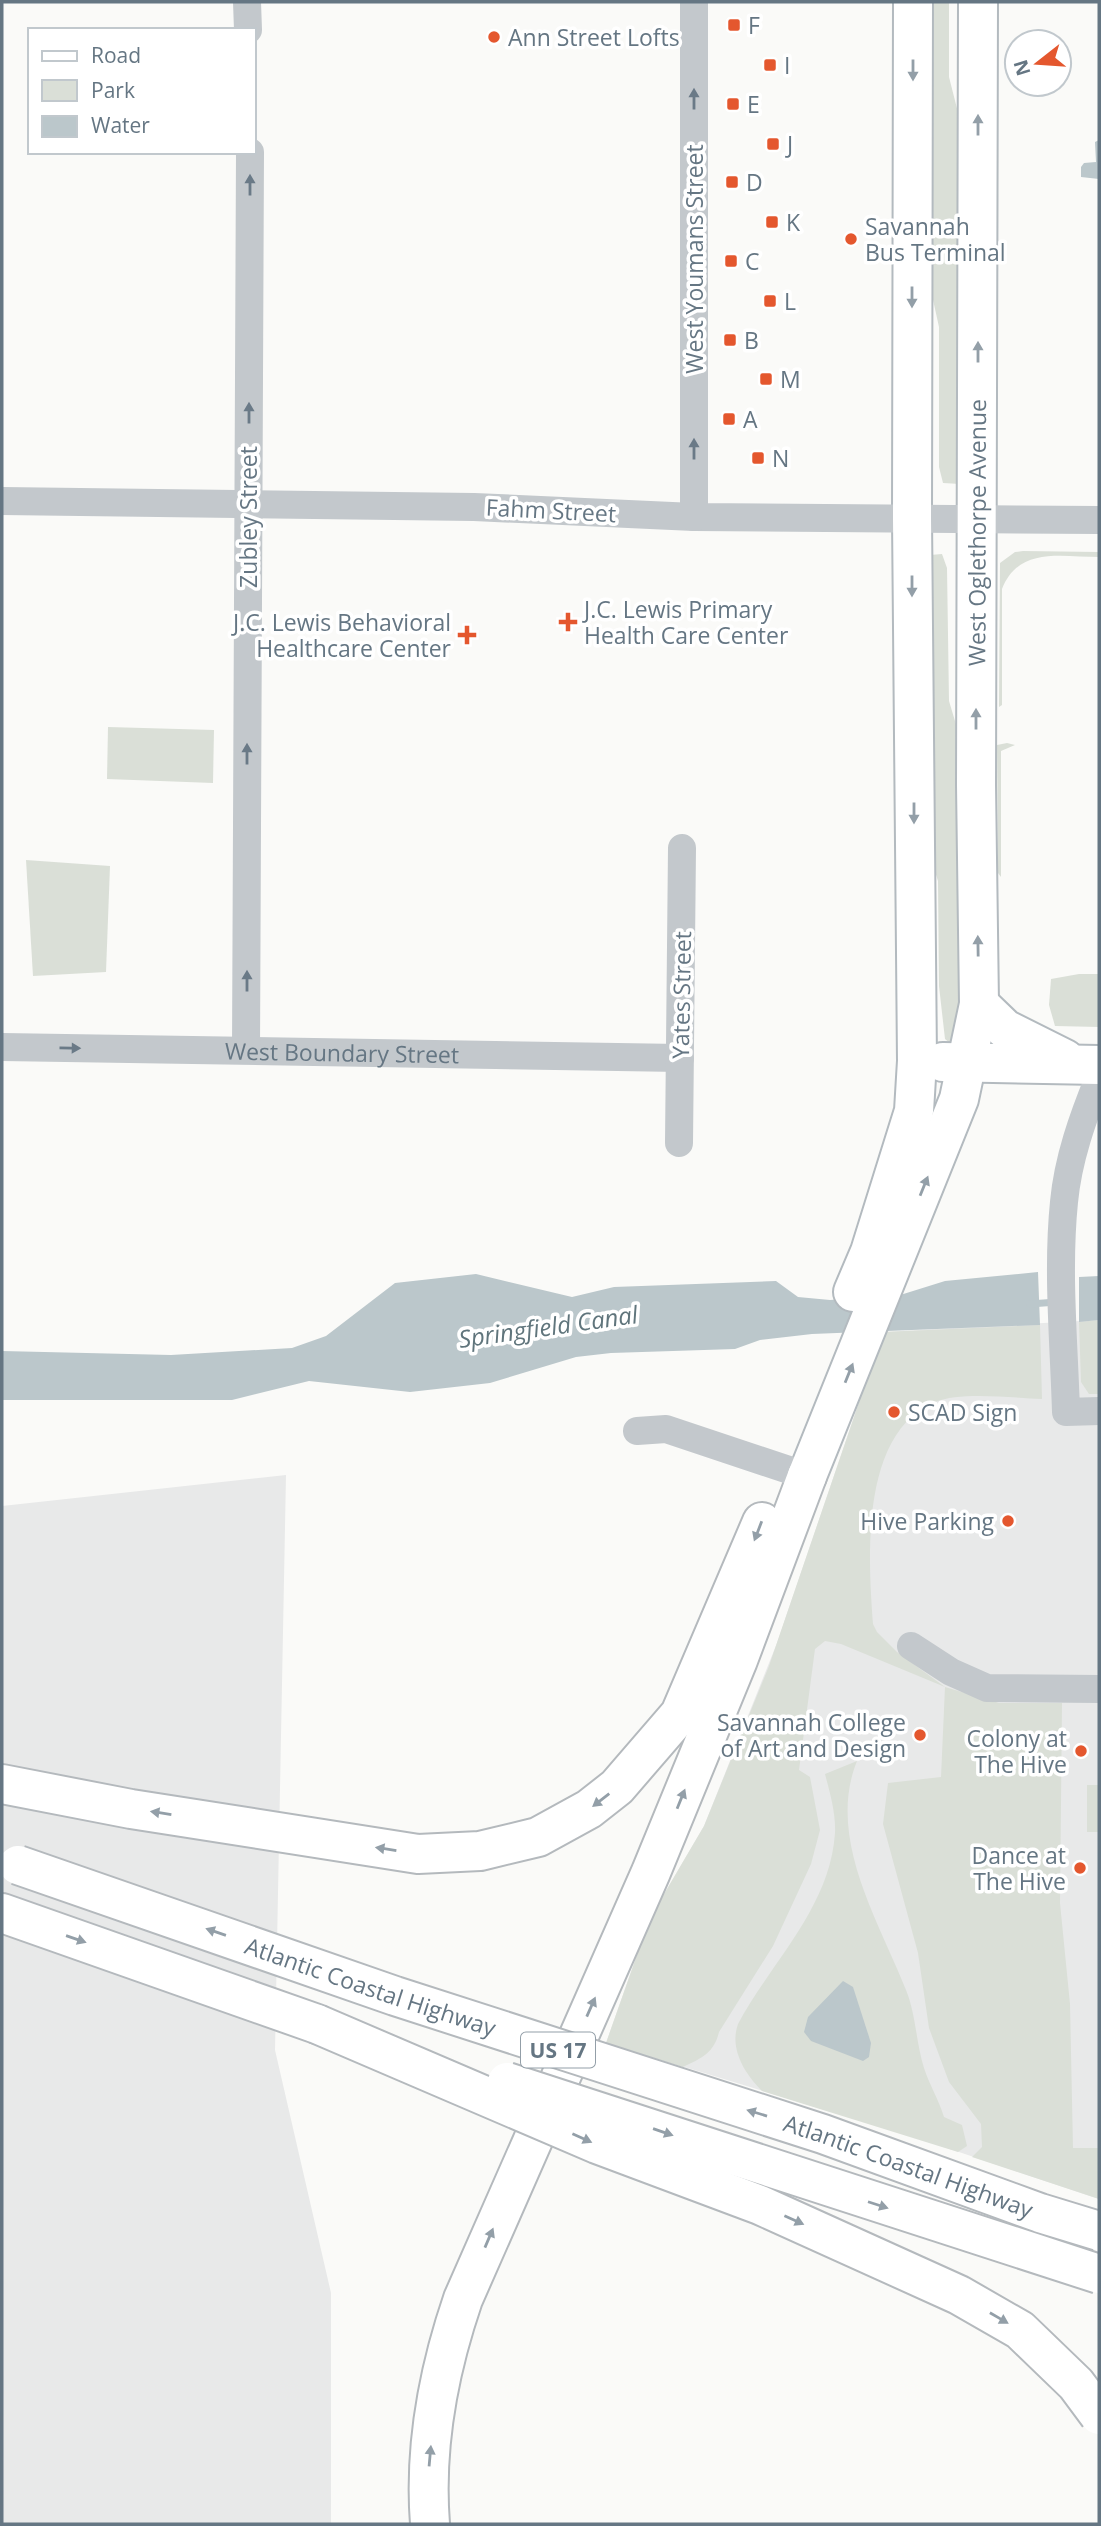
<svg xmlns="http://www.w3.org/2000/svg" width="1101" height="2526" viewBox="0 0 1101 2526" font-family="'Open Sans',sans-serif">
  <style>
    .built { fill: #e8e9e9 }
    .green { fill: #dadfd7 }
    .water { fill: #bbc7cb }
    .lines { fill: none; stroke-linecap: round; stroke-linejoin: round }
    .stream { stroke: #bbc7cb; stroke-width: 7 }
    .secondary-casing { stroke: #b3babf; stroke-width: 42 }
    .highway-casing { stroke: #b4b9bd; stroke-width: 42 }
    .street { stroke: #c3c8cc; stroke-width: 28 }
    .secondary { stroke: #fff; stroke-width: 38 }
    .highway { stroke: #fff; stroke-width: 38 }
    .highway-bridge-casing { stroke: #b4b9bd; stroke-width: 42; stroke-linecap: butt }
    .highway-bridge { stroke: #fff; stroke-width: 38 }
    .oneway { fill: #939fa8 }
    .oneway2 { fill: #6a7a87 }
    .poi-dot { fill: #e4572e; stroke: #fff; stroke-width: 2.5 }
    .labels { text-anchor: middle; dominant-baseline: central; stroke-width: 7; stroke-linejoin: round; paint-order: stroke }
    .shield { fill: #fff; stroke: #939fa8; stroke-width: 2 }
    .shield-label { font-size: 21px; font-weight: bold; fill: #657683 }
    .poi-label { font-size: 23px; fill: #657683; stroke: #fff; text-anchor: start }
    .street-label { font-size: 23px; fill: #657683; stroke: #fff }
    .water-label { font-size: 24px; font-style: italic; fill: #60757c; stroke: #fff }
  </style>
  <rect width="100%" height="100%" fill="#fafaf8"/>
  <g class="built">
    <polygon points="1099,1320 1099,2199 920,2139 606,2043 650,1918 704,1826 777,1643 883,1332"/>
    <polygon points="286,1475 275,2050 331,2293 331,2524 2,2524 2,1506"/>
  </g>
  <g class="green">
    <polygon points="925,2 949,2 949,77 965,140 960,484 943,483 939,467 939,327 926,268"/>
    <path d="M 1023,551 L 1099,552 L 1099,557 C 1061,557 1019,546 1002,589 L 1002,705 L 999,707 L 1000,563 L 1015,552 Z"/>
    <polygon points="942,554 947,568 949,701 961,741 961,1019 951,1044 945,1039 939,986 938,881 924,837 930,555"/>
    <polygon points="108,727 214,730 213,783 107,779"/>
    <polygon points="1007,743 1015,745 1001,751 1001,877 998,873 997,745"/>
    <polygon points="26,860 110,866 106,972 33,976"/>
    <polygon points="1079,974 1099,974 1099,1027 1055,1026 1049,1005 1051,979"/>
    <polygon points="1099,1320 1099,1394 1089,1394 1081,1382 1079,1322"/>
    <path d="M 1040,1325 L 1042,1399 C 1013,1398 961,1391 935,1402 C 860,1433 868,1557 873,1624 L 877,1632 L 897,1652 L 945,1687 L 999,1703 L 1062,1703 L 1060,1903 L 1070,2004 L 1073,2148 L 1099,2148 L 1099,2199 L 972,2157 L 982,2147 L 981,2124 L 949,2082 L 929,2028 L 918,1953 L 883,1824 L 888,1783 L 941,1777 L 945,1687 L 841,1644 L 825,1641 L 815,1649 L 799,1770 L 810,1777 L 820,1830 L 811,1864 L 773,1946 L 719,2032 C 714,2053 702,2058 683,2067 L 606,2043 L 650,1918 L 704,1826 L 769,1666 L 883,1332 Z"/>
    <path d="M 857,1761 C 826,1838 879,1921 906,1990 C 916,2014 916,2043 924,2068 C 929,2084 939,2100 944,2117 L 962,2125 L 967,2146 L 958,2152 L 762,2091 C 745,2074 729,2049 738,2024 C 771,1962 830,1908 835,1833 C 836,1814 830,1793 825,1774 Z"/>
    <rect x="1087" y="1785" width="12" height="47"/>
  </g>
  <g class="water">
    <polygon points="1099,140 1099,179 1081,177 1081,167 1084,163 1096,162 1095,142"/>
    <polygon points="1038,1272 1040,1325 812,1334 760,1340 735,1349 611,1353 576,1357 490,1383 410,1392 309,1381 232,1400 2,1400 2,1351 171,1355 292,1348 326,1336 395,1283 476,1274 572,1297 614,1287 776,1281 798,1297 830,1300 897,1296 945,1281"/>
    <polygon points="1099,1276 1099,1320 1079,1322 1079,1277"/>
    <polygon points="843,1981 853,1987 871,2043 869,2057 863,2061 811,2041 804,2032 808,2017"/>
  </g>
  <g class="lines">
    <polyline class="stream" points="1030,1304 1057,1302"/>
    <g class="secondary-casing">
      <g id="secondary">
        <polyline points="979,1004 1005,1029 1065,1059"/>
        <polyline points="943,1062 1099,1065"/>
        <polyline points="853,1292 870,1252 914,1111 917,1061 912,518 913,2"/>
        <path id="s2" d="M 807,1476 L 959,1099 L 979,1004 L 976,785 L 978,2"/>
      </g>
    </g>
    <g class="highway-casing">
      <g id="highway">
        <polyline points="2,1784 131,1809 418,1854 480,1851 538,1837 589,1809 617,1787 680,1714 762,1522"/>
        <polyline points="2,1913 317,2024"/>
        <path d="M 430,2524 C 424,2448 438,2372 463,2299 L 651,1872 L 738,1660 L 807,1476"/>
      </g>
    </g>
    <g class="street">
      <polyline points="247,2 248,30"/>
      <polyline points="2,501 474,507 694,517 1099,520"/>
      <polyline points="694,517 694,2"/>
      <path id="s1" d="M 2,1047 L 680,1058"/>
      <polyline points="246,1050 250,152"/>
      <path d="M 1099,1078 C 1083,1117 1068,1159 1064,1202 C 1057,1271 1064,1343 1066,1412 L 1099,1411"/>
      <polyline points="679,1143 682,848"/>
      <polyline points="637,1431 666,1429 807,1476"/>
      <polyline points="911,1646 951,1672 987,1688 1099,1689"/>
    </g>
    <use href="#secondary" class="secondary"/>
    <use href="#highway" class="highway"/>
    <g class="highway-bridge-casing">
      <g id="highway-bridge">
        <path id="s3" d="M 18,1865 L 395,1996 L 823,2134 L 1040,2213 L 1099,2231"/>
        <polyline points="317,2024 597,2144 760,2205 959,2295 1020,2330 1076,2384 1099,2415"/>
        <polyline points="507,2082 1099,2274"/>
      </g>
    </g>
    <use href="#highway-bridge" class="highway-bridge"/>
  </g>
  <defs><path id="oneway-solid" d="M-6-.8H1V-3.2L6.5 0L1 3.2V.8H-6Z" transform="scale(1.75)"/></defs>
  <g class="oneway">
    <use href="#oneway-solid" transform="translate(913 70) rotate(90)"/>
    <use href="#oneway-solid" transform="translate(978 125) rotate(-90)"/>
    <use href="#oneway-solid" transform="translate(912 297) rotate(90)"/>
    <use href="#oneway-solid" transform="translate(978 352) rotate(-90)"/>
    <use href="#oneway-solid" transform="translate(912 586) rotate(90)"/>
    <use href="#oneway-solid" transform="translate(976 719) rotate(-90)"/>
    <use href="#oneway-solid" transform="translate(914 813) rotate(90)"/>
    <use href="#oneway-solid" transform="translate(978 946) rotate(-91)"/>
    <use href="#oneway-solid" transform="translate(924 1186) rotate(-68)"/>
    <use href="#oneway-solid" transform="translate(849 1373) rotate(-68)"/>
    <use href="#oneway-solid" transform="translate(758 1531) rotate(111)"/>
    <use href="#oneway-solid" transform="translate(681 1799) rotate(-68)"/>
    <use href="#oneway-solid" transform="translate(601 1800) rotate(142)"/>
    <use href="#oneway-solid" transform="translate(161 1813) rotate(-171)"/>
    <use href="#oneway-solid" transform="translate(386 1849) rotate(-171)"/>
    <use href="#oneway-solid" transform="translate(216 1932) rotate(-161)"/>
    <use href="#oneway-solid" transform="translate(76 1939) rotate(19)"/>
    <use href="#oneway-solid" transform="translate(591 2007) rotate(-66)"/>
    <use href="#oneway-solid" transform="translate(757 2113) rotate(-163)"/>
    <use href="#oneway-solid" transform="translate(663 2132) rotate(19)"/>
    <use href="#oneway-solid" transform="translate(582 2138) rotate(24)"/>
    <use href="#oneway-solid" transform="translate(878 2205) rotate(18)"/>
    <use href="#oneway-solid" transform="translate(794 2220) rotate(24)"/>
    <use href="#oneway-solid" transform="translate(489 2238) rotate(-67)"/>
    <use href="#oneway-solid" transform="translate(999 2318) rotate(30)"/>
    <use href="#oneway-solid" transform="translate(430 2456) rotate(-85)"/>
  </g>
  <g class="oneway2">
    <use href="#oneway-solid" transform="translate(694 99) rotate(-90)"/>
    <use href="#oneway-solid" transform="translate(250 185) rotate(-90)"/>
    <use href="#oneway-solid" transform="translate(249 413) rotate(-90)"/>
    <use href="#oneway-solid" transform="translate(694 449) rotate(-90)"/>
    <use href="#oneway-solid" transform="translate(247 754) rotate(-90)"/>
    <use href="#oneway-solid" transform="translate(247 981) rotate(-90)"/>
    <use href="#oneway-solid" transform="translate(70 1048) rotate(1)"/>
  </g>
  <g class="poi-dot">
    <rect x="727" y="18" width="14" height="14" rx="3.5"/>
    <circle cx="494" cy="37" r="7"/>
    <rect x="763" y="58" width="14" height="14" rx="3.5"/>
    <rect x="726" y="97" width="14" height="14" rx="3.5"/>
    <rect x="766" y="137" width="14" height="14" rx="3.5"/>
    <rect x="725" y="175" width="14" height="14" rx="3.5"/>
    <rect x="765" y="215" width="14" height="14" rx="3.5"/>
    <circle cx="851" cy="239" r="7"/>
    <rect x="724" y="254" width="14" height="14" rx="3.5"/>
    <rect x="763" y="294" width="14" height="14" rx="3.5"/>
    <rect x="723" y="333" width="14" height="14" rx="3.5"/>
    <rect x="759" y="372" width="14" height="14" rx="3.5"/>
    <rect x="722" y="412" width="14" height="14" rx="3.5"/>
    <rect x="751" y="451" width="14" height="14" rx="3.5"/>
    <path d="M564.5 611.5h7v7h7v7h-7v7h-7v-7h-7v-7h7z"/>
    <path d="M463.5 624.5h7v7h7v7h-7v7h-7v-7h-7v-7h7z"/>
    <circle cx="894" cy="1412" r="7"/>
    <circle cx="1008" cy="1521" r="7"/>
    <circle cx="920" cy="1735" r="7"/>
    <circle cx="1081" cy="1751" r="7"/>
    <circle cx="1080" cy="1868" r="7"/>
  </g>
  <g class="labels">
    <rect class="shield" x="521" y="2032.5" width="74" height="35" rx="5"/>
    <g class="shield-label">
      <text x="558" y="2050">US 17</text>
    </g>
    <g class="poi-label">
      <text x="748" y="25">F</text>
      <text x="508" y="37">Ann Street Lofts</text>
      <text x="784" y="65">I</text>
      <text x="747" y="104">E</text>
      <text x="787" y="144">J</text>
      <text x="746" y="182">D</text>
      <text x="786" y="222">K</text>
      <text x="865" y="226">Savannah<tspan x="865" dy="26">Bus Terminal</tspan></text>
      <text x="745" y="261">C</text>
      <text x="784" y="301">L</text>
      <text x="744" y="340">B</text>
      <text x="780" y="379">M</text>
      <text x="743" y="419">A</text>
      <text x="772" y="458">N</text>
      <text x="584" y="609">J.C. Lewis Primary<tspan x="584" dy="26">Health Care Center</tspan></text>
      <text x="451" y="622" text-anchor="end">J.C. Lewis Behavioral<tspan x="451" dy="26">Healthcare Center</tspan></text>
      <text x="908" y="1412">SCAD Sign</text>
      <text x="994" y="1521" text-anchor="end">Hive Parking</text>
      <text x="906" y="1722" text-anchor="end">Savannah College<tspan x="906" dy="26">of Art and Design</tspan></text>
      <text x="1067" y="1738" text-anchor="end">Colony at<tspan x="1067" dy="26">The Hive</tspan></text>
      <text x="1066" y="1855" text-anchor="end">Dance at<tspan x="1066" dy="26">The Hive</tspan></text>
    </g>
    <g class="street-label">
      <text transform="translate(694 259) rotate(-90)">West Youmans Street</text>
      <text transform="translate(551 510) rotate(3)">Fahm Street</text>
      <text transform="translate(248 517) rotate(-90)">Zubley Street</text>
      <text stroke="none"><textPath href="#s2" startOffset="975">West Oglethorpe Avenue</textPath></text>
      <text transform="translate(681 995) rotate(-89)">Yates Street</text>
      <text stroke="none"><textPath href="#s1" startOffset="340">West Boundary Street</textPath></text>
      <text stroke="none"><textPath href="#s3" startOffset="373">Atlantic Coastal Highway</textPath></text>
      <text stroke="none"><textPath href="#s3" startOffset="940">Atlantic Coastal Highway</textPath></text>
    </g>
    <g class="water-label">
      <text transform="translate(548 1326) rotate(-8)">Springfield Canal</text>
    </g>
  </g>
  <rect width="1101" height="2526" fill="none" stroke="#657683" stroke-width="7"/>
  <rect x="28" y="28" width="228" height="126" fill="#ffffff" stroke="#c1c8cd" stroke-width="2"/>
  <rect x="42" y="51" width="35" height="10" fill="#ffffff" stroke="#c1c8cd" stroke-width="2"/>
  <text x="91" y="63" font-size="21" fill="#657683">Road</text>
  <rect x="42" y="80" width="35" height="21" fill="#dadfd7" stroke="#c1c8cd" stroke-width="2"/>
  <text x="91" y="98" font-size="21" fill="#657683">Park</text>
  <rect x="42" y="116" width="35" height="21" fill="#bbc7cb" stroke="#c1c8cd" stroke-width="2"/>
  <text x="91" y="133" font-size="21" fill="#657683">Water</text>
  <g transform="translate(1038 63) rotate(253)"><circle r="33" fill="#ffffff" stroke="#c1c8cd" stroke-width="2"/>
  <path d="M0-5L12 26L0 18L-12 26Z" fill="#e4572e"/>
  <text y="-10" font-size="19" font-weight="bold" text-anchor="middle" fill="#657683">N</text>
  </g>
</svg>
